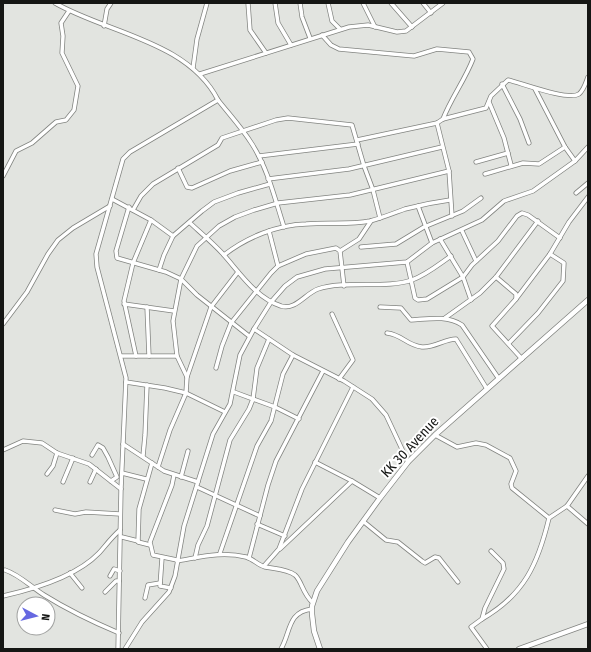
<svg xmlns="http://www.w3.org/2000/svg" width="591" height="652" viewBox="0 0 591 652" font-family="'Fira Sans Condensed',sans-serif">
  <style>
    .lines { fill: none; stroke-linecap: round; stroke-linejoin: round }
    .minor-casing { stroke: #828480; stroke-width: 5 }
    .major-casing { stroke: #828480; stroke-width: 6 }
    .minor { stroke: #fff; stroke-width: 3.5 }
    .major { stroke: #fff; stroke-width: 4.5 }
    .labels { text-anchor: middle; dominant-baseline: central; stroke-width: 4; stroke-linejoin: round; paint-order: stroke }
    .street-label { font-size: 14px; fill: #151614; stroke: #fff }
  </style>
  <rect width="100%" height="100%" fill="#e2e4e0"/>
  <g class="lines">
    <g class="minor-casing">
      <g id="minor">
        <path d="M 55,3 C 107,33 188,41 218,100 L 130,152 L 123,159 L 96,254 L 97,267 L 126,378 L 121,489 L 118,649"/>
        <polyline points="248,3 250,30 266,53"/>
        <polyline points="275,3 278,23 291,45"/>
        <polyline points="300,3 302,17 310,38"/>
        <polyline points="328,3 332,21 340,29"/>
        <polyline points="363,3 375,27"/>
        <polyline points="391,3 412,27"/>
        <polyline points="423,3 431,13"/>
        <polyline points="104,26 107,9 111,3"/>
        <path d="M 322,35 L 331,45 L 339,49 L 414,56 L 437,49 L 469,52 L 473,59 C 465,80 451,98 443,119"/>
        <polyline points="193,68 197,39 207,3"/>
        <polyline points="200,74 349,27 368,25 397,32 406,31 443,3"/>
        <polyline points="502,84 520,119 529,143"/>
        <polyline points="535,89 565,147 575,161"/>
        <path d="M 218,100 C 229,114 242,128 252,144 C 268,169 275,199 284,227"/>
        <polyline points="489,102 504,138 511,165"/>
        <polyline points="437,123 449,171 452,216"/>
        <path d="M 357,140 L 437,123 L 443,119 L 486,108 L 491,96 L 508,80 C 521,83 568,101 579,94 C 584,90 586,82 588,77"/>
        <polyline points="259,156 358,144"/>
        <polyline points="476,162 508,153"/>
        <polyline points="178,168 187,187 192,188 230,171 262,162"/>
        <polyline points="485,174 523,163 539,164 565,147"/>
        <polyline points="3,176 16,151 32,143 56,122 66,120 74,110 78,86 62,53 63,36 61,23 69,11"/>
        <polyline points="268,179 349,169 442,147"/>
        <polyline points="576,193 588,183"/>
        <polyline points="112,199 151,220 173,236"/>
        <polyline points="418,206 432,243"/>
        <polyline points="129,207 116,251 117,258 166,272 181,279 197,295 249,336"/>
        <polyline points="133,210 141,196 153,184 218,145 222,138 276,120 288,118 352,125 364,166 373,190 380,218"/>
        <path d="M 190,223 C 201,233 213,243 223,254 C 240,273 256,298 281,306 C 295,311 306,293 318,289 C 345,280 387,289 412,280 C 426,275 438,265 451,256"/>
        <polyline points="269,231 278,266"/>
        <polyline points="462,231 476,261"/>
        <polyline points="440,239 463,277 471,300"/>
        <polyline points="361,247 396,244 424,227 463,211 481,198"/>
        <polyline points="340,251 359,239 371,221"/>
        <path d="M 224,255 C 247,237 277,225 306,224 C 328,222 349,225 370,221 C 382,218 394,213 405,209 C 420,205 435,202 450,200"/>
        <polyline points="407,262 415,298 418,300 427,299 463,277 472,265 498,241 517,216 522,213 528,215 560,238"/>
        <polyline points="159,270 164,255 173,236 202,211 214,202 238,193 270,184"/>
        <polyline points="496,277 516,294 516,299"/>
        <polyline points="124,304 174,311"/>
        <polyline points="147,307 149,356"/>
        <path d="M 380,307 L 401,308 L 411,320 C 428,319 447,315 462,325 L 499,379"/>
        <polyline points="332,314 353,360 339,379"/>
        <polyline points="445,318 480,293 496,277 538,221"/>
        <polyline points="3,324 27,292 48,254 58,240 73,228 110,206"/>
        <polyline points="254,329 293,355 344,381 372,399 386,415 408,462"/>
        <path d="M 387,333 C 403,335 406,345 422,347 C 434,348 445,339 456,339 L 487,389"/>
        <polyline points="509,343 538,313 563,281 564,263 550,254"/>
        <polyline points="121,356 177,356"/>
        <polyline points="136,356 124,301 133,263 151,220"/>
        <polyline points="522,359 492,326 516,299 550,254 569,222 588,197"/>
        <polyline points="216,368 222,346 231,323 271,273 278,266 306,254 336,248 340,251 344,286"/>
        <polyline points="187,377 211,307 238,272"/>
        <polyline points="126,382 165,388 186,393 225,412"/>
        <polyline points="234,392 275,407 299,419"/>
        <path d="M 435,435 L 457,447 L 476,443 L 486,445 L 510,458 L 516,471 L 511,484 L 512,488 L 549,518 C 538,564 524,595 482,619"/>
        <polyline points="123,444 164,471 198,482"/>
        <polyline points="3,450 23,441 42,443 57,453 89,464 121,489"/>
        <polyline points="92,455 98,445 103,448 108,457 117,477 111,481"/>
        <polyline points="143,456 145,435 147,385"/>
        <polyline points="315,462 352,481 380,498"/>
        <polyline points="158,467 170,430 186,393 187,377 177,356 173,321 181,279 197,246 219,226 235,217 254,210 278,203 350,195 449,171"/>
        <polyline points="122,473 146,479"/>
        <polyline points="47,474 53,466 57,453"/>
        <polyline points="174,475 172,485 150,542 153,555 177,560"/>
        <polyline points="181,477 188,451"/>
        <polyline points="63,482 73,458"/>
        <polyline points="90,482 96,469"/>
        <polyline points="197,487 260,516"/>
        <polyline points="567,506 588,524"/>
        <polyline points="55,510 75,514 86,512 120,514"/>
        <polyline points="549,518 567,506 588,476"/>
        <polyline points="364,522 386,540 398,542 422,561 425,563 435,557 439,558 458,582"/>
        <polyline points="257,524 285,536"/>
        <polyline points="122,537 138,541"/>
        <polyline points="150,545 138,542 139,509 152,463"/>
        <polyline points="280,549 352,481"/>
        <polyline points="220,553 257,446 271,421 283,374 293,355"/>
        <polyline points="162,558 160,586 171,588"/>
        <polyline points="195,558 198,545 207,526 230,440 249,409 253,399 257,368 269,339"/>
        <polyline points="249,558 268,485 276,461 323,371"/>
        <path d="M 177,561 C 201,557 222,551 246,557 C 253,559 258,565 265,567 C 275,569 287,569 295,575 C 302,581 302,593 313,603"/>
        <polyline points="264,566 279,549 302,489 353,387"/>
        <path d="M 5,570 C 20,575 31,587 44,595 C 68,610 93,622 119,633"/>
        <polyline points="70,573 82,588"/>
        <polyline points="110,576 114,569 120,571"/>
        <polyline points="105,592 116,581 119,581"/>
        <path d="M 3,596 C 34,589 76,577 99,553 C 106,545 112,537 120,530"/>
        <polyline points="145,598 148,585 160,583"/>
        <polyline points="125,649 142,622 169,592 175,576 184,526 213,434 230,404 240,355 254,329 271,302 285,286 297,277 325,269 407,262 432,243 482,220 504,201 533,191 575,161 588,147"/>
        <path d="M 281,649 C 291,632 287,612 312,609"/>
        <polyline points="487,649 471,627 482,619 485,608 504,569 503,563 491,551"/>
      </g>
    </g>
    <g class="major-casing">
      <g id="major">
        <polyline points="320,649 314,631 312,614 312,606 317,591 348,542 380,498 408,462 435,435 588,300"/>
        <polyline points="519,649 588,624"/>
      </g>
    </g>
    <use href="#minor" class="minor"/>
    <use href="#major" class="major"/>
  </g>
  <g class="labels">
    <g class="street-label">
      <text transform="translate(410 447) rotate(-47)">KK 30 Avenue</text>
    </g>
  </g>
  <rect width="591" height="652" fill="none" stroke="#151614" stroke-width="8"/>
  <g transform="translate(36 616) rotate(97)"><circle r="19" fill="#ffffff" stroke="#a1a2a1"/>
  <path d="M0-3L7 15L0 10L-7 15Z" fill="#6668e1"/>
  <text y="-6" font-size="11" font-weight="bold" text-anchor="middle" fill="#151614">N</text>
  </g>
</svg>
